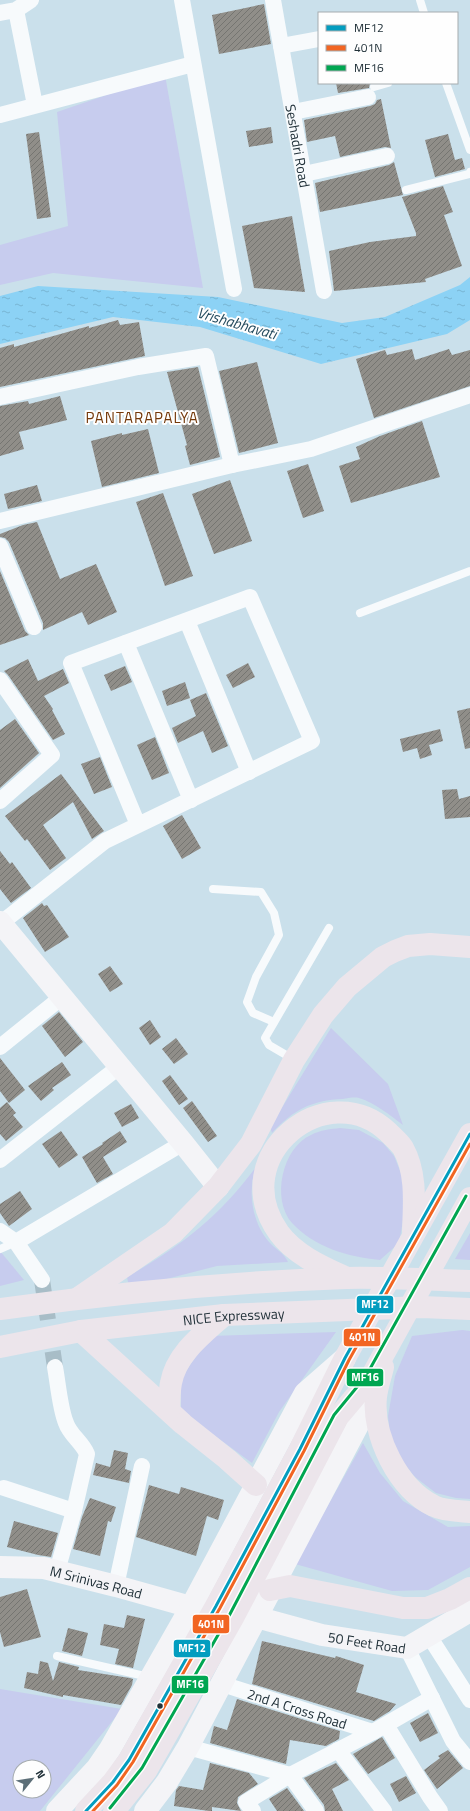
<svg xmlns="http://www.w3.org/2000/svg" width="470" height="1811" viewBox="0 0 470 1811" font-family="'Titillium Web',sans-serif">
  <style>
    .grass { fill: #c7ccee; fill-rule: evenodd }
    .water { fill: url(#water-ripples) }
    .building { fill: url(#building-hatch) }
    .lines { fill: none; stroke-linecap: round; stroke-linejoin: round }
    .street-tunnel { stroke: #a8bdc7; stroke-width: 16; stroke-dasharray: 16 8; stroke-linecap: butt }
    .lane { stroke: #f7fafc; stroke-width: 8 }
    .street { stroke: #f7fafc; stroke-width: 16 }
    .secondary { stroke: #f4f4f7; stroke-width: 22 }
    .highway { stroke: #ece5eb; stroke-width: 22 }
    .bus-1-casing { stroke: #fefefe; stroke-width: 6 }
    .bus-2-casing { stroke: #fefefe; stroke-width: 6 }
    .bus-3-casing { stroke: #fefefe; stroke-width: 6 }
    .bus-1 { stroke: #039dbf; stroke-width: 3 }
    .bus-2 { stroke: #f26522; stroke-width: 3 }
    .bus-3 { stroke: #00a651; stroke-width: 3 }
    .bus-dot { fill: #213139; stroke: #fefefe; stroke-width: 1.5 }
    .labels { text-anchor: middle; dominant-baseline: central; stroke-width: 4; stroke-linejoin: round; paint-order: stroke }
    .street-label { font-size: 14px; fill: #213139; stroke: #fefefe }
    .water-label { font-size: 15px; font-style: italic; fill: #244b5e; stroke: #fefefe }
    .neighbourhood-label { font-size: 15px; letter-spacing: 1px; fill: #743809; stroke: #fefefe }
    .line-badge { stroke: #fefefe; stroke-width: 1.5 }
    .badge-label { font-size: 11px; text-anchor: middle; font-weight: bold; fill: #fff }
  </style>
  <defs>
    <pattern id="water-ripples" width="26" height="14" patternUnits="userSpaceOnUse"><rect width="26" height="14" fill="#8cd2f5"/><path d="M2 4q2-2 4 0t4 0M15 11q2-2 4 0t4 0" fill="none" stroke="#78b5d3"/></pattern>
    <pattern id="building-hatch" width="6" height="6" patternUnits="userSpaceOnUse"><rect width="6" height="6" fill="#908e89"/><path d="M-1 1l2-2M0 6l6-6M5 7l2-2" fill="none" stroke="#757571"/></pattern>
  </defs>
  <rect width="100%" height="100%" fill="#cae0eb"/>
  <g class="grass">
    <polygon points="165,75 203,288 53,273 0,285 0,245 68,226 57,112"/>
    <path d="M 331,1028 L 388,1084 L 403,1125 C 391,1116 374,1102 359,1098 C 354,1097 348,1098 343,1099 C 312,1100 293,1110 272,1133 L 270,1127 Z"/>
    <path d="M 340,1128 L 359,1130 L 383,1143 L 394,1156 L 403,1178 L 404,1215 L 399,1243 L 380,1260 C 348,1257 314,1247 292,1223 C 271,1199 282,1148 311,1135 C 320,1130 331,1129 340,1128 Z"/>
    <path d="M 256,1167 C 254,1173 252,1180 252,1186 C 250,1206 257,1230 271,1244 C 278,1251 284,1253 288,1262 L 217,1266 L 143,1285 L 133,1287 L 128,1282 L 127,1277 C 182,1245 217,1219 256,1167 Z"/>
    <polygon points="470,1233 470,1260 455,1259"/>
    <polygon points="0,1251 24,1280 0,1286"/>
    <polygon points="462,1330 470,1331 470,1499 456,1498 436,1493 415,1477 391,1448 388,1416 395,1376 412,1336"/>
    <polygon points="336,1332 279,1412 252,1463 181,1411 181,1378 210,1336"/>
    <polygon points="363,1443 380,1473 403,1501 448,1527 470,1526 470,1567 428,1590 392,1591 295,1564"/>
    <path d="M 0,1689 L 122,1709 L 40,1811 L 0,1811 ZM 20,1767 L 44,1767 L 44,1791 L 20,1791 Z"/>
  </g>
  <polygon class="water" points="470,277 470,320 447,334 321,364 200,327 113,317 0,344 0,296 38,286 218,297 342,323 385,317 460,285"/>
  <g class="building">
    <polygon points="264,4 271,44 219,54 212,15"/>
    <polygon points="336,83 370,83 369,88 338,93"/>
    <polygon points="381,99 391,148 385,147 340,157 335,136 307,142 304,120 370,106 375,104 377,100"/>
    <polygon points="271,127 273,143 249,147 246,131"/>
    <polygon points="39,132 51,217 37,219 26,134"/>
    <polygon points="448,134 455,160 462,158 465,169 435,177 425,140"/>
    <polygon points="394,162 403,195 320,212 315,183 389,165"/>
    <polygon points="443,186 453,212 444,215 462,266 425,279 426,282 334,291 329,251 370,242 416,236 416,233 402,197"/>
    <polygon points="292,216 305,292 254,288 242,226"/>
    <polygon points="118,320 120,325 139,322 145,356 0,387 0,348 14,344 14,347 89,326 89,328"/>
    <polygon points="412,349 415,360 449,349 452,355 470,350 470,386 374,418 356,359 385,350 387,355"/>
    <polygon points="257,362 278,443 239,453 219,371"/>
    <polygon points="198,367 220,457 190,465 185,446 187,445 167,372"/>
    <polygon points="60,396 67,420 19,432 24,449 0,456 0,406 28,401 29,404"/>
    <polygon points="422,421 440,477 351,503 339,466 360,459 356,447 380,436"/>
    <polygon points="148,429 159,473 102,487 91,441 122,433 122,435"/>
    <polygon points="308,464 324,511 303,518 287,471"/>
    <polygon points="230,480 252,541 214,554 192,494"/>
    <polygon points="37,485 42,501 8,509 4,494"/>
    <polygon points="163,493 193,576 165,586 136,502"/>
    <polygon points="37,522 60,579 96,564 117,612 88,625 82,612 43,630 43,623 9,542 5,538 0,537 0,534 23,525"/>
    <polygon points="0,571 25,631 29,635 0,645"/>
    <polygon points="28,659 38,681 63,669 69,683 44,696 53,709 52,710 65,734 53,740 8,675 4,671"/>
    <polygon points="248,663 255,677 233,688 226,675"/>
    <polygon points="125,666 132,682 111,691 104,675"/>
    <polygon points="185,682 190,698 167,706 162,691"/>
    <polygon points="206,693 228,746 212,753 203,731 178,743 172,728 196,716 190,700"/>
    <polygon points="470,708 470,748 465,749 457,711"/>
    <polygon points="15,719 39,753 0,788 0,730"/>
    <polygon points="440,729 443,741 429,745 432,755 420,759 417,748 403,752 400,739"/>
    <polygon points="155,737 169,773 152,780 137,745"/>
    <polygon points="100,757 112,787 94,794 81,764"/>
    <polygon points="61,774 104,831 92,839 73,802 43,825 66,858 50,870 27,839 25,841 5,816"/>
    <polygon points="457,789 459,799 470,796 470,817 445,819 442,790"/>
    <polygon points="182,815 201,848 182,859 163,826"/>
    <polygon points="0,851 10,864 12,862 31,888 11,903 0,889"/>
    <polygon points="42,903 44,906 47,905 69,937 45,952 23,918"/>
    <polygon points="110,966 123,984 110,992 98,974"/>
    <polygon points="59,1012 83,1042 65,1057 42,1026"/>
    <polygon points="150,1020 161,1037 150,1045 139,1028"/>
    <polygon points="176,1038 188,1054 174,1064 162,1049"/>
    <polygon points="0,1058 25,1090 9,1103 0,1091"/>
    <polygon points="62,1062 71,1075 52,1088 54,1090 41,1101 28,1086"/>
    <polygon points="170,1075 188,1099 179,1105 162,1081"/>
    <polygon points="192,1101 217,1136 208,1142 183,1108"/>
    <polygon points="7,1102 16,1113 13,1115 23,1127 6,1141 0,1134 0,1108"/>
    <polygon points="131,1104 139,1118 122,1127 114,1113"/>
    <polygon points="61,1131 78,1155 59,1168 42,1144"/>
    <polygon points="120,1131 127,1142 103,1157 113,1174 97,1183 82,1157 103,1144 102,1143"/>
    <polygon points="20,1191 32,1209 9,1226 0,1213 0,1204"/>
    <polygon points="114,1450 128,1453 125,1469 131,1471 129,1483 93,1475 96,1463 110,1467"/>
    <polygon points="149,1485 179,1494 181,1487 224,1500 218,1520 207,1516 196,1556 136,1537"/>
    <polygon points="90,1498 116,1507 111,1522 108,1521 100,1556 73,1549 82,1517"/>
    <polygon points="14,1521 58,1533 51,1557 38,1555 7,1547"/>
    <polygon points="27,1589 41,1637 4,1647 0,1632 0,1597"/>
    <polygon points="127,1615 145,1619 133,1668 115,1664 119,1649 100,1645 104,1624 124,1628"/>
    <polygon points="68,1628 88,1633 82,1656 62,1651"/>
    <polygon points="262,1641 335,1658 336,1656 364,1665 356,1692 396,1704 390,1711 374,1721 252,1684"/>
    <polygon points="40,1661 48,1663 53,1681 59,1662 79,1667 78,1670 130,1678 133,1679 132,1685 121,1705 63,1695 63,1697 24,1688 27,1672 38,1674"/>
    <polygon points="237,1699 340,1731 339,1739 326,1746 290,1740 286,1764 210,1743 214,1726 227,1730"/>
    <polygon points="428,1713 438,1733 420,1742 410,1723"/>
    <polygon points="382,1737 395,1758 368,1774 353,1754"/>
    <polygon points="448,1750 463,1768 437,1789 424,1770 440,1758 438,1756"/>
    <polygon points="210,1763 249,1773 258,1784 238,1797 237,1803 241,1811 212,1807 212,1811 209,1811 174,1806 176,1790 179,1786 203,1790"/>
    <polygon points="336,1763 349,1780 332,1789 343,1811 325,1811 324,1805 304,1778"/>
    <polygon points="406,1776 416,1793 399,1802 390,1784"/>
    <polygon points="287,1788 304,1811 277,1811 269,1799"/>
  </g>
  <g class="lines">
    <polyline class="street-tunnel" points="42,1280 55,1367"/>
    <g class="lane">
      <polyline points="420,0 424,13"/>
      <polyline points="446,83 470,150"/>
      <polyline points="374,87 388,83"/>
      <polyline points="406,190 469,174 470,172"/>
      <polyline points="360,613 470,571"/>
      <polyline points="213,889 261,892 274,913 279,935 256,977 247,1002 253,1013 274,1022"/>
      <polyline points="293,1059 269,1045 265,1038 329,928"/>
      <polyline points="0,1249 16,1242"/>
      <polyline points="57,1656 149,1677"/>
    </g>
    <g class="street">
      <polyline points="182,0 234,289"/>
      <path id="s1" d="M 273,0 L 324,291"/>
      <polyline points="16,10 35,105"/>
      <polyline points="0,13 16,10 31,0"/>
      <polyline points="281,46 319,39"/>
      <polyline points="293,112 368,97"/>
      <polyline points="0,115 193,64"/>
      <polyline points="304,174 387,156"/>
      <polyline points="0,397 138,367 206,356 232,465"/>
      <polyline points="0,521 232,465 311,449 470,395"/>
      <polyline points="0,546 34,627"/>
      <polyline points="187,621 249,772"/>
      <polyline points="126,643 191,800"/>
      <polyline points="0,680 52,755 0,801"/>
      <polyline points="0,924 105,841 312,741 250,597 71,663 136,820"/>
      <polyline points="0,1047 62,997"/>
      <polyline points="0,1160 120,1066"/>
      <polyline points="0,1231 16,1242 183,1143"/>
      <polyline points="16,1242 42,1280"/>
      <path d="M 55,1367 C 58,1383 60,1409 66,1423 C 70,1435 82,1442 87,1454 L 74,1511 L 57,1571"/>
      <polyline points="4,1488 74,1511"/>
      <polyline points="116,1586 142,1466"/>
      <polyline points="429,1636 470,1700"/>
      <polyline points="407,1648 453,1741 470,1762"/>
      <path id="s2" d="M 222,1684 L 373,1732"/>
      <polyline points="386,1725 430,1797 440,1811"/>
      <polyline points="188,1747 290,1775 316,1811"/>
      <polyline points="338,1750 384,1811"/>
      <polyline points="253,1811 246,1802 290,1775 373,1732 432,1698"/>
    </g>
    <g class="secondary">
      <polyline points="0,922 183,1143 218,1187"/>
      <path id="s3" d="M 0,1567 L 44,1568 L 116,1586 L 191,1607 L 205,1609"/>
      <path id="s4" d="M 243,1615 L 256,1617 L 322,1635 L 407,1648 L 470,1611"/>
      <polyline points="57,1811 97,1768 110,1749 191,1607 305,1393 345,1358"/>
      <polyline points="145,1811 167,1782 188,1747 358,1425 370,1379"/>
    </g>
    <g class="highway">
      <path d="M 347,1278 C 323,1267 295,1255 279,1233 C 224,1156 327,1074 388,1132 C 393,1137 399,1142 403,1148 C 417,1173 414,1204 413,1231"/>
      <polyline points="78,1298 173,1233 218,1187 251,1144 294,1060 323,1015 347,987 383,957 395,951 408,946 430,944 470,947"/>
      <path d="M 0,1309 C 115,1293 230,1282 346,1278 C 387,1277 429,1280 470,1281"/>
      <polyline points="81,1331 183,1424 227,1459 256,1485"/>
      <path id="s5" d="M 0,1347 L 81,1331 L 224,1315 L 422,1307 L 470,1309"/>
      <path d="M 383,1367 C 381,1376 377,1387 376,1397 C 372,1435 398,1489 434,1506 C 444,1511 459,1511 470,1512"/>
      <path d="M 169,1411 C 170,1402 169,1392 171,1383 C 176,1354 203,1334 224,1315"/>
      <polyline points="270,1590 290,1586 403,1608 427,1608 450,1599 470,1588"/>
      <polyline points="86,1811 113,1782 129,1760 216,1606 300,1449 345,1358 470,1134"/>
      <polyline points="114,1811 146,1771 234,1616 338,1417 370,1379 470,1198"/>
    </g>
    <g class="bus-1-casing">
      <polyline id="bus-1" points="86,1811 113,1782 129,1760 216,1606 300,1449 345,1358 470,1134"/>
    </g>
    <g class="bus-2-casing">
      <polyline id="bus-2" points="93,1811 117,1785 133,1762 220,1608 304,1451 349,1360 470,1144"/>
    </g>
    <g class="bus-3-casing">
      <polyline id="bus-3" points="110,1808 142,1768 230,1614 334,1415 366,1376 466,1196"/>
    </g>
    <use href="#bus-1" class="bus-1"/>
    <use href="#bus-2" class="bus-2"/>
    <use href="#bus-3" class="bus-3"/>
  </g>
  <circle class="bus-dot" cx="160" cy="1706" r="3.5"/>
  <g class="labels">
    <g class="street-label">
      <text stroke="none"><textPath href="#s1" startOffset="148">Seshadri Road</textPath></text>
      <text stroke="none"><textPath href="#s5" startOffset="236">NICE Expressway</textPath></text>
      <text stroke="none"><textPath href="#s3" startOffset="98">M Srinivas Road</textPath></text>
      <text stroke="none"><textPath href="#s4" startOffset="127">50 Feet Road</textPath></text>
      <text stroke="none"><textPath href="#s2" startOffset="79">2nd A Cross Road</textPath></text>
    </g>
    <g class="water-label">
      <text transform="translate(237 323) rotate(16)">Vrishabhavati</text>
    </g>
    <g class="neighbourhood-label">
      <text x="142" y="417">PANTARAPALYA</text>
    </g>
  </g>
  <g class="line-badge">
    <rect x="356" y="1295" width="38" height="19" rx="4" fill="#039dbf"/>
    <rect x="343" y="1328" width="38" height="19" rx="4" fill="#f26522"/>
    <rect x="346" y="1368" width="38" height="19" rx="4" fill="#00a651"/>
    <rect x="192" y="1614" width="38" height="20" rx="4" fill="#f26522"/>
    <rect x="173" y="1639" width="38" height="19" rx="4" fill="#039dbf"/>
    <rect x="171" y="1675" width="38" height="19" rx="4" fill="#00a651"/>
  </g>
  <g class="badge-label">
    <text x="375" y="1308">MF12</text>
    <text x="362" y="1341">401N</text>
    <text x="365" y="1381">MF16</text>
    <text x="211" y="1628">401N</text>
    <text x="192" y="1652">MF12</text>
    <text x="190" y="1688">MF16</text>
  </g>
  <rect x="318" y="12" width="140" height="72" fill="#fefefe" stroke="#a6acaf"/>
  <rect x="326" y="25" width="20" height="6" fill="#039dbf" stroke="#a6acaf"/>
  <text x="354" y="32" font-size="12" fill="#213139">MF12</text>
  <rect x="326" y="45" width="20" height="6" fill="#f26522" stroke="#a6acaf"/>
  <text x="354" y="52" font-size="12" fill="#213139">401N</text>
  <rect x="326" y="65" width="20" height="6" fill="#00a651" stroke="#a6acaf"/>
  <text x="354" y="72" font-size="12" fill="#213139">MF16</text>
  <g transform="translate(32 1779) rotate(60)"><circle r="19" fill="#fefefe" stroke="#a6acaf"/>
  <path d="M0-3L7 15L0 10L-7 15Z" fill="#5c6e77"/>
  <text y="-6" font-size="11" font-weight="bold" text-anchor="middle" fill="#213139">N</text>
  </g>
</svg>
